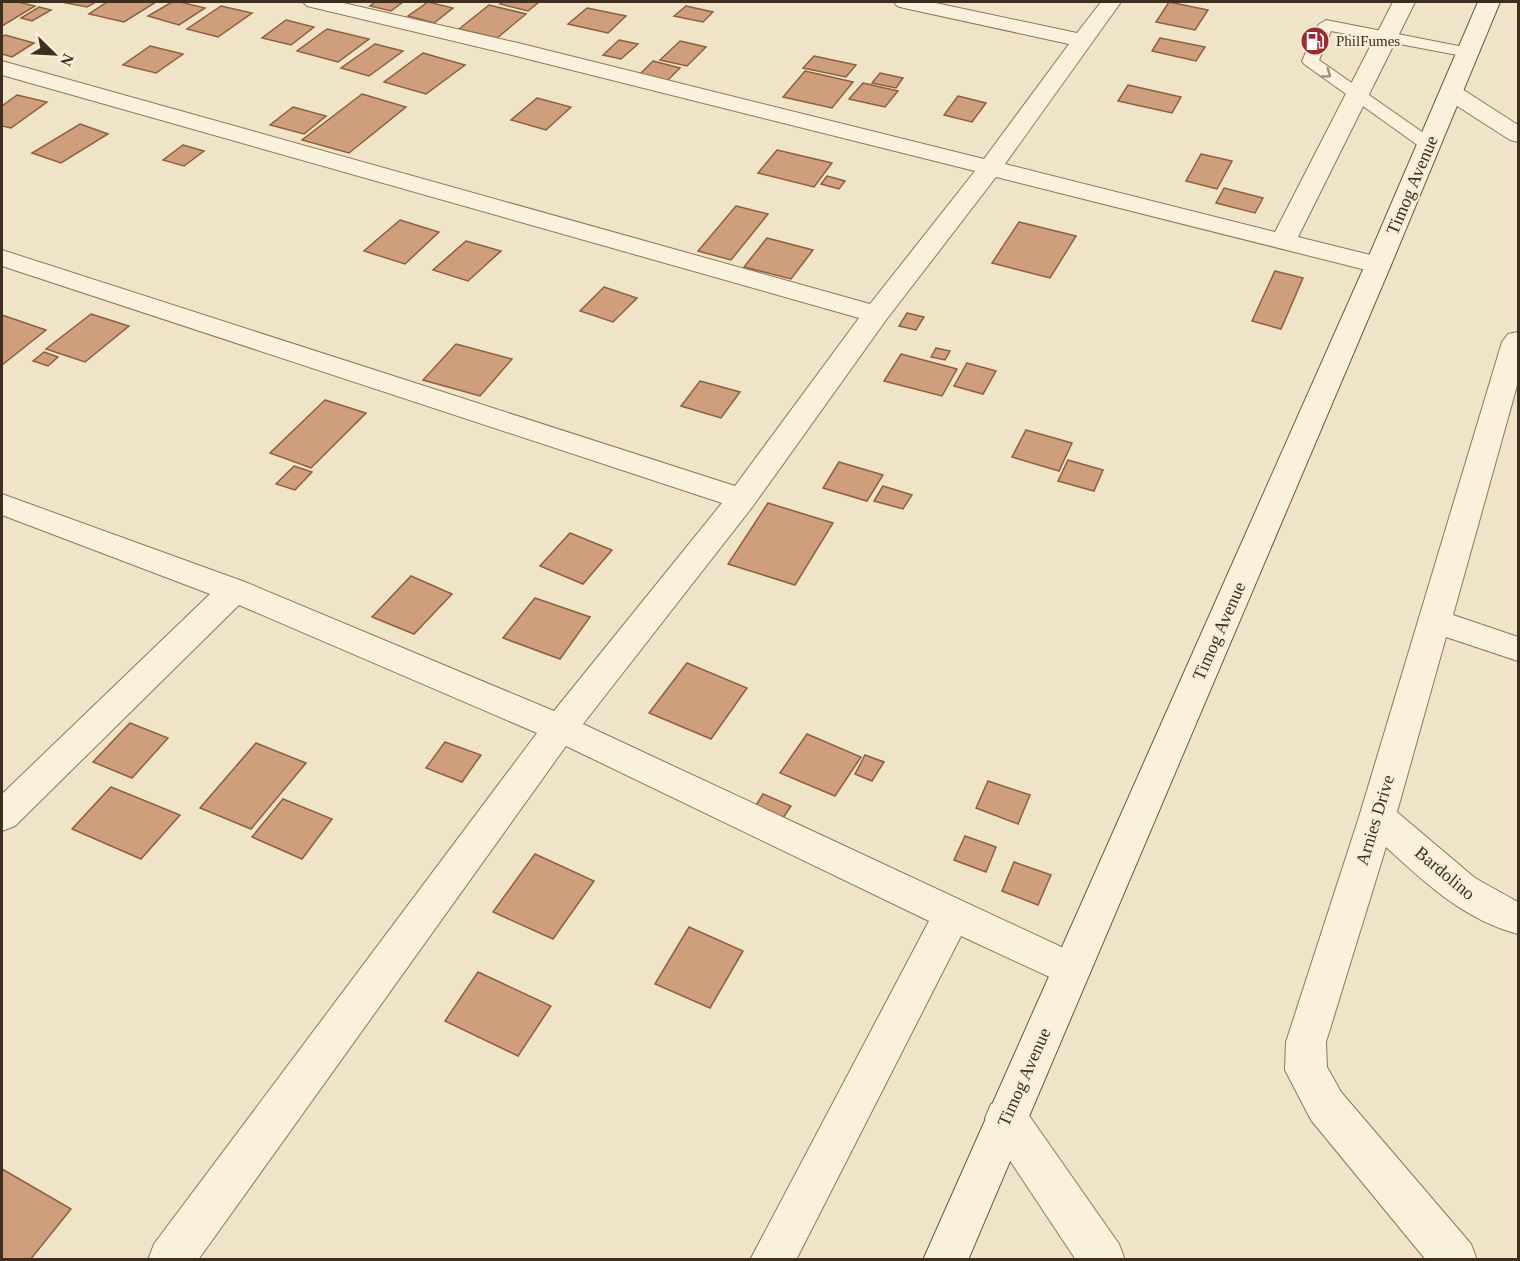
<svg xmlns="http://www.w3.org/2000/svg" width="1520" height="1261" viewBox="0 0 1520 1261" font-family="Georgia,serif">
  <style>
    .building { fill: #cf9f7d; stroke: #8d5f41; stroke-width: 1.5 }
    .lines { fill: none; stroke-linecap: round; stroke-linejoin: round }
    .lane-casing { stroke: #8d765c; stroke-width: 2 }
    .street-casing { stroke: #8d765c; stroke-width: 2 }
    .secondary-casing { stroke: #6f573f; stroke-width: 2 }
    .lane { fill: #faf1dc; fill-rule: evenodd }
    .street { fill: #faf1dc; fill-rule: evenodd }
    .secondary { fill: #faf1dc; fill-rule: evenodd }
    .oneway { stroke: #9c907e }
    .labels { text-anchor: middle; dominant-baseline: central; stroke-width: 4.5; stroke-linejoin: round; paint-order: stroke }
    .far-poi-label { font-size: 15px; fill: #3d2e20; stroke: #f7eed8; text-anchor: start }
    .street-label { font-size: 18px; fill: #3d2e20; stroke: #f7eed8 }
  </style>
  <rect width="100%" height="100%" fill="#f0e4c8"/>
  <g class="building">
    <polygon points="2,2 18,2 35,6 2,26"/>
    <polygon points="68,2 96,2 87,7 66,3"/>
    <polygon points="107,2 156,2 124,22 89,14"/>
    <polygon points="172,2 180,2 205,8 179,25 148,16"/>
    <polygon points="375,2 403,2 391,11 370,6"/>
    <polygon points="428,2 453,8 434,23 408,16"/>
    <polygon points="503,2 539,2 528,11 500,4"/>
    <polygon points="1169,2 1208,10 1195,30 1156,22"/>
    <polygon points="489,5 526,14 497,38 459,29"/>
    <polygon points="221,6 252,13 218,37 187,29"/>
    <polygon points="686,6 713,12 703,22 674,16"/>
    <polygon points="39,7 51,10 32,21 21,18"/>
    <polygon points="587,8 626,16 608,33 568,24"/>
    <polygon points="286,20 314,27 291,45 262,38"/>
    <polygon points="327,29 369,39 338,62 297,51"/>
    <polygon points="5,35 34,43 12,57 2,54 2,37"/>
    <polygon points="1160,38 1205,47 1196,61 1152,51"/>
    <polygon points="619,40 638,44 621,59 603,55"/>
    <polygon points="680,41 706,47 687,66 660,60"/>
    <polygon points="375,44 403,51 369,76 341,68"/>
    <polygon points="150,46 183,54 156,73 123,65"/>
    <polygon points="423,53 465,65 426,94 384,82"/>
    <polygon points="814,56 856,65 846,77 803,68"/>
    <polygon points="653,61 680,68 667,81 639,75"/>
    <polygon points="805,71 853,82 832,108 783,97"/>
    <polygon points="880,73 903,78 896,88 872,83"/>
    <polygon points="863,83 898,91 885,107 849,99"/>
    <polygon points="1128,85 1181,97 1172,113 1118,101"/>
    <polygon points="362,94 406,107 349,153 302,140"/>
    <polygon points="17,95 47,102 11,128 2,126 2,106"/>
    <polygon points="958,96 986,103 972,122 944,115"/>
    <polygon points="537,98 571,107 546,130 511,120"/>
    <polygon points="293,107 326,116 304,134 270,125"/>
    <polygon points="80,124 108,134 61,163 32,153"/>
    <polygon points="183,145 204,151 184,166 163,160"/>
    <polygon points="777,150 832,163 814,187 758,173"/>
    <polygon points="1201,154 1232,161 1217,189 1186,181"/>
    <polygon points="827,176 845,181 839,189 821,184"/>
    <polygon points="1224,188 1263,198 1255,213 1216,203"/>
    <polygon points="736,206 768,214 731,260 698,251"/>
    <polygon points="400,220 439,232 405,264 364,251"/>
    <polygon points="1019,222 1076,236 1050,278 992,263"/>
    <polygon points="767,238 813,250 791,279 744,267"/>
    <polygon points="466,241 501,251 468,281 433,270"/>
    <polygon points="1275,271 1303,278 1281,329 1252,321"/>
    <polygon points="604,287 637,298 613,322 580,311"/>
    <polygon points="907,313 924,317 916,330 899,326"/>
    <polygon points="91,314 129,326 85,362 46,349"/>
    <polygon points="2,315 46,330 2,365"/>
    <polygon points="456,344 512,359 480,396 423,380"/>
    <polygon points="936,348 950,351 945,360 931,357"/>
    <polygon points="44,352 58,357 48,366 33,361"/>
    <polygon points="901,354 957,369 942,396 884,381"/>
    <polygon points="967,363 996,371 983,394 954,386"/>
    <polygon points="700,381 740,392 721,418 681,406"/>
    <polygon points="325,400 366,413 311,468 270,453"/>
    <polygon points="1026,430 1072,443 1059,471 1012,457"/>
    <polygon points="1068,460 1103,470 1094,491 1058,481"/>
    <polygon points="839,462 883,475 867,501 823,488"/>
    <polygon points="294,466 312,472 295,490 276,484"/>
    <polygon points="883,486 912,495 903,509 874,501"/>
    <polygon points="768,503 833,523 795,585 728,564"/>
    <polygon points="570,533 612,550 583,584 540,566"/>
    <polygon points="411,576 452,594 414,634 372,617"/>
    <polygon points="535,598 590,617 560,659 503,638"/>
    <polygon points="687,663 747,688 711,739 649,713"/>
    <polygon points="130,723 168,738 132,778 93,762"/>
    <polygon points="807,734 861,757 835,796 780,773"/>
    <polygon points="445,742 481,755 462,782 426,768"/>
    <polygon points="256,743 306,763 251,829 200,808"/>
    <polygon points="865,755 884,762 872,781 855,774"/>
    <polygon points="988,781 1030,795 1018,824 976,808"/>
    <polygon points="111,787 180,815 141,859 72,829"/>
    <polygon points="763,794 791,806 783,818 755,807"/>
    <polygon points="283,799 332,819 302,859 252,837"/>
    <polygon points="965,836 996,847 986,872 954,860"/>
    <polygon points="535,854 594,881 553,939 493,912"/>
    <polygon points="1014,862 1051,875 1038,905 1002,891"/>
    <polygon points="689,927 743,951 710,1008 655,984"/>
    <polygon points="478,972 551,1006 518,1056 445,1021"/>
    <polygon points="2,1169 71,1209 30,1260 2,1260"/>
  </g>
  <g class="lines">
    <g class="lane-casing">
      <polygon id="lane" points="1326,20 1474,49 1476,52 1474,55 1468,57 1331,31 1319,60 1435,141 1438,145 1435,149 1423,149 1304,64 1302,61 1318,25"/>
    </g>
    <g class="street-casing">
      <g id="street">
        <polygon points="303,2 339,2 518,43 984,159 1069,44 904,8 897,6 894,2 931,2 1077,33 1101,2 1121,2 1005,164 1275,232 1393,2 1415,2 1298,237 1387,259 1391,265 1387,271 1378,273 996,177 886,320 753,506 583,724 1085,958 1091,970 1085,982 1071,987 961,936 796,1260 750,1260 929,921 566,746 198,1260 148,1260 154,1244 537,733 239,605 15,826 2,831 2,794 210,594 2,515 2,494 245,582 554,711 722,503 2,266 2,250 735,486 859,318 2,75 2,61 870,304 975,171 516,56 307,6"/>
        <polygon points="1451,85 1459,87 1518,125 1518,142 1510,140 1443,97 1440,92 1443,87"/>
        <path d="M 1518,332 L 1518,382 L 1453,615 L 1518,637 L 1518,661 L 1446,637 L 1397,812 L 1475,878 L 1518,902 L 1518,934 C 1465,920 1426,884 1386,847 L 1326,1042 L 1327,1067 L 1341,1092 L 1471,1244 L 1477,1260 L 1426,1260 L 1311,1120 L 1285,1070 L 1286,1042 L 1359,817 L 1502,342 L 1508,334 Z"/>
        <polygon points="1006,1098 1021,1104 1119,1244 1125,1260 1076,1260 991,1132 985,1118 991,1104"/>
      </g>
    </g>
    <g class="secondary-casing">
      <polygon id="secondary" points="1478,2 1500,2 1391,265 968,1260 923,1260 1365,265"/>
    </g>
    <use href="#lane" class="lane"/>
    <use href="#street" class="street"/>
    <use href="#secondary" class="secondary"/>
  </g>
  <defs><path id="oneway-chevron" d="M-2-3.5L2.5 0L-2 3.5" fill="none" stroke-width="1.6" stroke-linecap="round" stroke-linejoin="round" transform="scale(1.5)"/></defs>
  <use class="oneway" href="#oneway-chevron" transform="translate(1327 74) rotate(36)"/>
  <defs>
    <g id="fuel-disc" transform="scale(1.5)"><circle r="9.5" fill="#9e2a2b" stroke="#f7eed8"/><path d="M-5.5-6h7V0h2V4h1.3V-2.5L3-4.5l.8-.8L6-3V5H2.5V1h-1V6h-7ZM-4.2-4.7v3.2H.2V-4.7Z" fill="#fff"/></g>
  </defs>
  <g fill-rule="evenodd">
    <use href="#fuel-disc" x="1315" y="41"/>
  </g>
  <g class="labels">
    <g class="far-poi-label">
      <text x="1336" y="41">PhilFumes</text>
    </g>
    <g class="street-label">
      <text transform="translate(1412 185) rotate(-67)">Timog Avenue</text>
      <text transform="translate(1219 631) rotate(-66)">Timog Avenue</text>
      <text transform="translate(1375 820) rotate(-73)">Arnies Drive</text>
      <text transform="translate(1445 873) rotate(40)">Bardolino</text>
      <text transform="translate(1024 1077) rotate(-66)">Timog Avenue</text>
    </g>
  </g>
  <rect width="1520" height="1261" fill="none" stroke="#3d2e20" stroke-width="6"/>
  <g transform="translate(54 54) rotate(114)" stroke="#f7eed8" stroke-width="4.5" paint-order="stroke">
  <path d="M0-4.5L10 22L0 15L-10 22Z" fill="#3d2e20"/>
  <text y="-9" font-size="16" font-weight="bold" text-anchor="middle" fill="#3d2e20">N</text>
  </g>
</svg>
